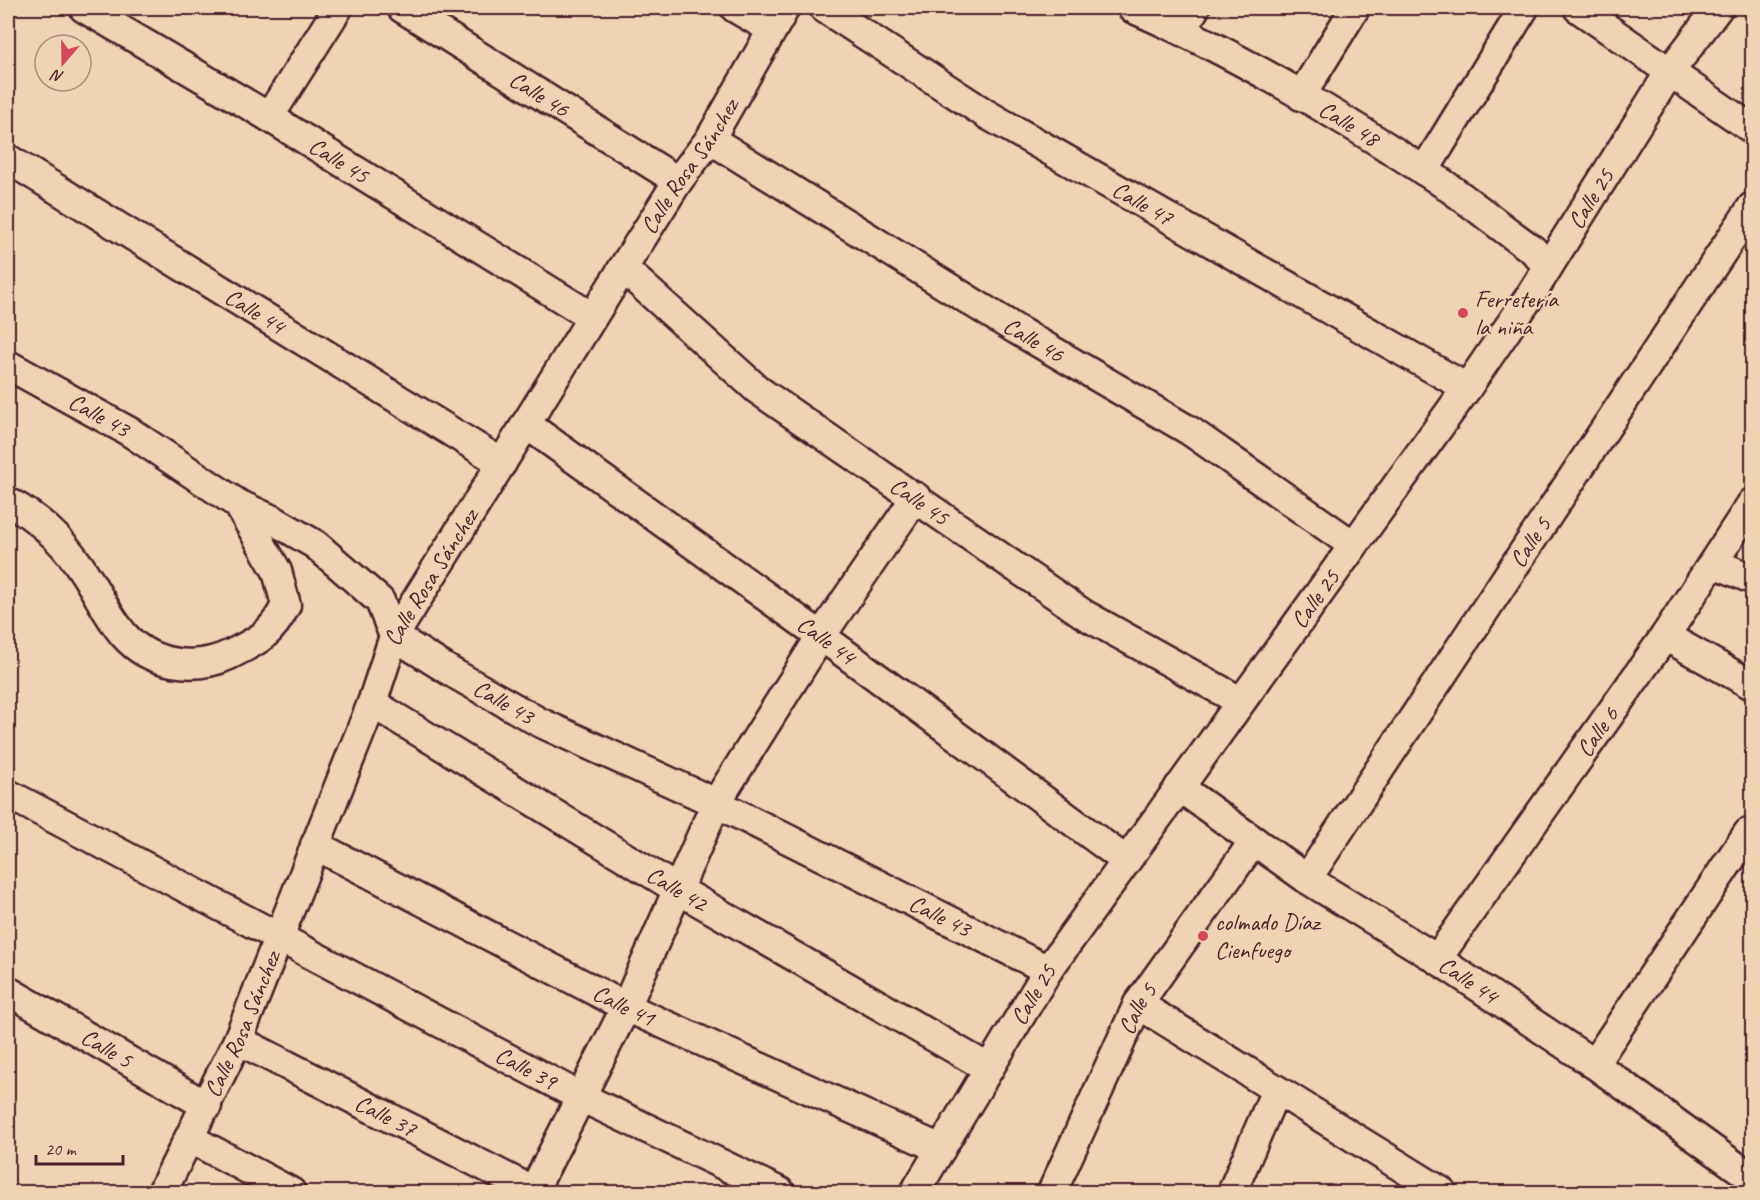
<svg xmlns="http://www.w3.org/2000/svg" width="1760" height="1200" viewBox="0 0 1760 1200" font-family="Caveat,sans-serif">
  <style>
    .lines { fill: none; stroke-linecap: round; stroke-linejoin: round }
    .minor-casing { stroke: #4a1f2b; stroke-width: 33 }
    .minor { stroke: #eed4b5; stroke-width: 28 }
    .poi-dot { fill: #d1495b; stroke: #eed4b5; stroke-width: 2 }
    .labels { text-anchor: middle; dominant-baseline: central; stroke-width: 4.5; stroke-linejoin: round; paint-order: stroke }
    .street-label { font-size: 24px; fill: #4a1f2b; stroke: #eed4b5 }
    .poi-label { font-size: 24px; fill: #4a1f2b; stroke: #eed4b5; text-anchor: start }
  </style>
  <rect width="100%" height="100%" fill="#eed4b5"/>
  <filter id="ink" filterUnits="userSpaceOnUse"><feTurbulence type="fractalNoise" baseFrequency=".0167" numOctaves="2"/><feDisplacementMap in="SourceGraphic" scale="12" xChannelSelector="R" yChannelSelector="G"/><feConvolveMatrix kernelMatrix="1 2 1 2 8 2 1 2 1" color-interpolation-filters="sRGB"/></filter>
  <g filter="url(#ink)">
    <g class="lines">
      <g class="minor-casing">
        <g id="minor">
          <path id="s1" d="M 84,8 L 269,117 L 592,317"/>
          <path id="s2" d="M 402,8 L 678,181"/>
          <polyline points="735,8 771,29"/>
          <path id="s3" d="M 824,8 L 986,114 L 1467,388"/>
          <path id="s4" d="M 1132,8 C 1233,52 1330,110 1423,170 C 1461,194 1496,224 1533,250 L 1548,267"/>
          <polyline points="1578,8 1752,129"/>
          <polyline points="1182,30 1195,8"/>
          <polyline points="1301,96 1355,8"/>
          <polyline points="269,117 338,8"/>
          <path id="s5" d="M 710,139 L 1017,330 L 1190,431 L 1353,545"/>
          <path id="s6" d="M 8,159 L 502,463"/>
          <polyline points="1424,171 1524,8"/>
          <path id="s7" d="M 623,268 L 758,390 L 1085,615 L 1240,701"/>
          <path id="s8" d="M 8,365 L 130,432 L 238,504 L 275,521 L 316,545 L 380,601 L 394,636 L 453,673 L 539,722 L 716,803 L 1048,970"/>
          <path id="s9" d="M 526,424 L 821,636 L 1125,860"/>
          <path d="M 8,502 C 35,515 62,540 79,565 C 95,587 106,614 124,635 C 150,665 195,671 229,655 C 258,641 272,634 286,605 L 277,571 L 238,504"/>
          <polyline points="1714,563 1752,579"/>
          <polyline points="1665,636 1752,685"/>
          <path id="s10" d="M 372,703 L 677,889 L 988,1068"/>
          <path id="s11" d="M 1179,787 L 1307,879 L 1437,959 L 1594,1064 L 1752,1178"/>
          <path id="s12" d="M 8,794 L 581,1097 L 780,1192"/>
          <path id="s13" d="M 315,845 L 626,1007 L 941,1149"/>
          <path id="s14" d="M 1307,879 L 1752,207"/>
          <path id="s15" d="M 1437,959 L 1665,636 L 1752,503"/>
          <path id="s16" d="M 8,991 L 207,1106"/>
          <polyline points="1138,1004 1442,1192"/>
          <path id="s17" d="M 238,1040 L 535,1192"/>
          <polyline points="1594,1064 1748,833"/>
          <polyline points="191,1139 291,1192"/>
          <path id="s18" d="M 162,1192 L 238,1040 L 372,703 L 394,636 L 623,268 L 678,181 L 710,139 L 785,8"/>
          <polyline points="533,1192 626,1007 716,803 821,636 916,497"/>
          <path id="s19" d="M 915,1192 L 1048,970 L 1467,388 L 1530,296 L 1671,70 L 1718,8"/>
          <path id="s20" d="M 1052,1192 L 1138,1004 L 1254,841"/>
          <polyline points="1232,1192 1276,1090"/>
        </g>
      </g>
      <use href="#minor" class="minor"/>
    </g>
  </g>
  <g class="poi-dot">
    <circle cx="1463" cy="313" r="6"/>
    <circle cx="1203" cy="936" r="6"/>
  </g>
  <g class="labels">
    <g class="street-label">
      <text stroke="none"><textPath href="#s2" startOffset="162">Calle 46</textPath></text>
      <text stroke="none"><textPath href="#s4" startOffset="246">Calle 48</textPath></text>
      <text stroke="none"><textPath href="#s1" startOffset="297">Calle 45</textPath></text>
      <text stroke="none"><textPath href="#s18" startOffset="1158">Calle Rosa Sánchez</textPath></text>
      <text stroke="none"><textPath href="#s19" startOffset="1202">Calle 25</textPath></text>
      <text stroke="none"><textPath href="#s3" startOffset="374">Calle 47</textPath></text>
      <text stroke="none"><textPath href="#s6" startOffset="290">Calle 44</textPath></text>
      <text stroke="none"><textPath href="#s5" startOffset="381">Calle 46</textPath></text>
      <text stroke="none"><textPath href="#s8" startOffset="104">Calle 43</textPath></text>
      <text stroke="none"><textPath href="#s7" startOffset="378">Calle 45</textPath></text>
      <text stroke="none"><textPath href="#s14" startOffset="404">Calle 5</textPath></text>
      <text stroke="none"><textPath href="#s18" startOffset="672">Calle Rosa Sánchez</textPath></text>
      <text stroke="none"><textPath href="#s19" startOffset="716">Calle 25</textPath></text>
      <text stroke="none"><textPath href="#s9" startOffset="370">Calle 44</textPath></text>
      <text stroke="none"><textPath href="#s8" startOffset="608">Calle 43</textPath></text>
      <text stroke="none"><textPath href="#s15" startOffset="278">Calle 6</textPath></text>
      <text stroke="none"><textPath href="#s10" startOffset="357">Calle 42</textPath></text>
      <text stroke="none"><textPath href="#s8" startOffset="1094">Calle 43</textPath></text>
      <text stroke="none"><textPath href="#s11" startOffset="348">Calle 44</textPath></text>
      <text stroke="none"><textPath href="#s19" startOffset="230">Calle 25</textPath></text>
      <text stroke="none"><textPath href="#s13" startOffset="348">Calle 41</textPath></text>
      <text stroke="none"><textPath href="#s20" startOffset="202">Calle 5</textPath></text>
      <text stroke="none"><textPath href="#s18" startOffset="186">Calle Rosa Sánchez</textPath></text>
      <text stroke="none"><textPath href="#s16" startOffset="114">Calle 5</textPath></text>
      <text stroke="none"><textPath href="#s12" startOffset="586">Calle 39</textPath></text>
      <text stroke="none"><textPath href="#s17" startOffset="166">Calle 37</textPath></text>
    </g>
    <g class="poi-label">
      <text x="1475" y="299">Ferretería<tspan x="1475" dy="28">la niña</tspan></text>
      <text x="1215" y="922">colmado Díaz<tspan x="1215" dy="28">Cienfuego</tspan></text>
    </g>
  </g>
  <rect width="1760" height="1200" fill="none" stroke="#eed4b5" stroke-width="30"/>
  <rect x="15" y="15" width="1730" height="1170" fill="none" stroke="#4a1f2b" stroke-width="2" filter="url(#ink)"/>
  <g transform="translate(63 63) rotate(200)"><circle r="28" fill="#eed4b5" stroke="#ac8c7e" stroke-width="1.5"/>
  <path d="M0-4.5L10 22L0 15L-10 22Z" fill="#d1495b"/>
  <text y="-9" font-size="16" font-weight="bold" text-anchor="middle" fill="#4a1f2b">N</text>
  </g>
  <path d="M36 1155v9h87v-9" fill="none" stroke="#4a1f2b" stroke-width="3"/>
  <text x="45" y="1155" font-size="18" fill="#4a1f2b" stroke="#eed4b5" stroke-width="4.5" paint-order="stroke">20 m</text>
</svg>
